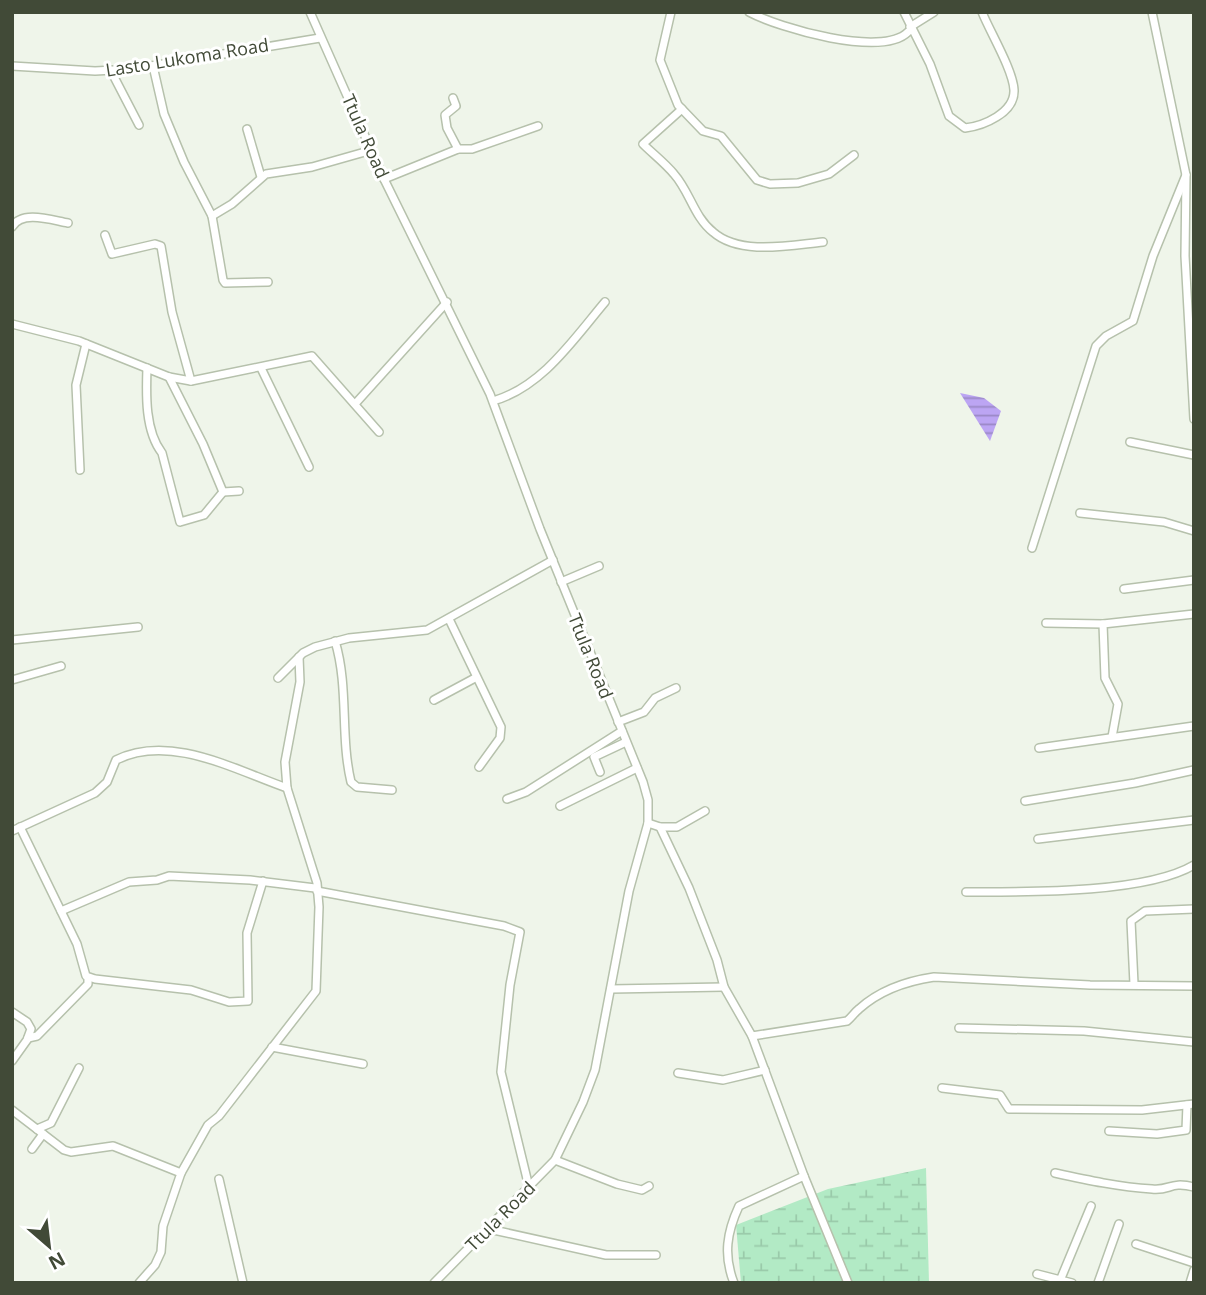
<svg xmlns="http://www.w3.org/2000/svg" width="1206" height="1295" viewBox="0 0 1206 1295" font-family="'Open Sans',sans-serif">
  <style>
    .wetland { fill: url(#wetland-marsh) }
    .water { fill: url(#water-rules) }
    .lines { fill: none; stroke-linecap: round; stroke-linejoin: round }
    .minor-casing { stroke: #b6c1ac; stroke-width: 10 }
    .minor { stroke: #fff; stroke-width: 7 }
    .labels { text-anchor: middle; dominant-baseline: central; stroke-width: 6; stroke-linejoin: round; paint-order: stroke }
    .street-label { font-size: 18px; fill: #414a37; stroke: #fff }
  </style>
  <defs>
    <pattern id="wetland-marsh" width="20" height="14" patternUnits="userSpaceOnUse" patternTransform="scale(1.75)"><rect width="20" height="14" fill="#b2eac5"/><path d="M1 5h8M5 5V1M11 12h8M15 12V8" fill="none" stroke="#9acaaa"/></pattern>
    <pattern id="water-rules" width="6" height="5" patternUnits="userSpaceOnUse" patternTransform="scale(1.75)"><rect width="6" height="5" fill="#bca5f3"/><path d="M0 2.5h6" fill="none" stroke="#9a88c6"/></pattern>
  </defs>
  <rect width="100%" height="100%" fill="#eff5ea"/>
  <polygon class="wetland" points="926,1168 929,1283 741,1283 736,1225 828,1189"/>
  <polygon class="water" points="960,393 984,398 1001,411 990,441"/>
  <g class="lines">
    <g class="minor-casing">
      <g id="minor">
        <polyline points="310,12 384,179 490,394 540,529 643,782 648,800 648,823 629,891 595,1070 583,1102 555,1160 434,1283"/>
        <polyline points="671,12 660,60 678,105 703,131 721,136 757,180 770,184 798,183 829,174 854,155"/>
        <path d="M 749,12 C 779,28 882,58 908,32"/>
        <path d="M 904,12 L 930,64 L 949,116 L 965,128 C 983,126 1015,113 1014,90 C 1013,70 990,32 982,12"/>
        <polyline points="1152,12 1186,175 1185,256 1194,419"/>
        <polyline points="910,27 934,12"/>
        <polyline points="12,66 95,71 133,69 320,38"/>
        <polyline points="153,66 164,114 184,162 212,216 223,280 225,283 268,282"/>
        <polyline points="111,71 139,125"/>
        <polyline points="453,98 456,106 445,115 447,128 458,149"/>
        <path d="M 682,109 L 643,144 C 653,154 665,163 674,174 C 690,192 694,217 713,232 C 740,256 791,245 823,242"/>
        <polyline points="247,129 261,177"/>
        <polyline points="384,179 458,149 472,149 538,126"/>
        <polyline points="212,216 232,204 266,174 312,167 372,150"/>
        <path d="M 12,227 C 22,210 51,220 68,223"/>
        <polyline points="105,235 112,254 155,244 161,246 172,312 191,381"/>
        <polyline points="12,324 79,341 169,377 191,381 312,356 379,432"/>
        <path d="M 147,368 C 146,395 145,431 162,453 L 180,522 L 204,515 L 223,492"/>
        <polyline points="261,368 309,467"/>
        <polyline points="169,377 203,444 223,492 239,491"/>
        <path d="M 493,401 C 542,387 573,340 605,302"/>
        <polyline points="355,404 447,302"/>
        <polyline points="1130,442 1194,455"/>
        <polyline points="80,470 76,385 86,344"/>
        <polyline points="1080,513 1164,522 1194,531"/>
        <polyline points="1032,548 1096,346 1106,336 1133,321 1153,256 1186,175"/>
        <polyline points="561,582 599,566"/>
        <polyline points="1124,589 1194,580"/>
        <polyline points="449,619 501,727 500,738 479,767"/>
        <polyline points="1046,623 1103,624"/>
        <polyline points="12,640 138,627"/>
        <path d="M 335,641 C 349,687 340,736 351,782 L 357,787 L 392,790"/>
        <polyline points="278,678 303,653 315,647 349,638 427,630 553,560"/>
        <polyline points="12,680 61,666"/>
        <polyline points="434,700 475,678"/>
        <polyline points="618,722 644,712 655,698 676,688"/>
        <polyline points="1112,737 1118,704 1105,678 1103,624 1194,614"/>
        <polyline points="1039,748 1194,726"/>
        <polyline points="600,772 594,757 626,742"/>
        <polyline points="507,799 526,792 622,731"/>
        <polyline points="1025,801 1135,783 1194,770"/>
        <polyline points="560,806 637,768"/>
        <polyline points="648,823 660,827 689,888 717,960 724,987 752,1036 804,1176 848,1283"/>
        <polyline points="20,827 77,944 86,976 95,979 191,990 229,1002 248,1001 247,933 263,881"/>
        <polyline points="660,827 677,827 705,811"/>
        <path d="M 12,831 L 95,793 L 107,782 L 116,760 C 170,733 235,770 287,788"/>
        <polyline points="1038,839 1194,820"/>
        <polyline points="317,891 504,926 520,932 510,985 501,1072 529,1187"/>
        <path d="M 966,892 C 1024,892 1145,894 1194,865"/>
        <polyline points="61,911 129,882 157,880 169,876 250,880 315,888"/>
        <polyline points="1134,984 1131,921 1145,911 1194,909"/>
        <polyline points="611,989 724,987"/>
        <polyline points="12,1012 27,1022 31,1029 27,1040 12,1061"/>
        <polyline points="959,1028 1084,1031 1194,1042"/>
        <path d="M 752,1036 L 847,1021 C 852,1017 854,1013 859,1009 C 880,990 907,981 934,977 L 1090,985 L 1194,986"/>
        <polyline points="28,1038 37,1036 88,984 88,978"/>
        <polyline points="272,1047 363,1064"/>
        <polyline points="678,1073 723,1080 765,1070"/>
        <polyline points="942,1088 1000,1095 1009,1109 1142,1110 1194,1104"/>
        <polyline points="12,1110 64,1150 71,1152 113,1146 181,1173 163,1226 161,1252 155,1265 139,1283"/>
        <polyline points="37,1129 51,1123 79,1068"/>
        <polyline points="1109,1131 1157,1134 1186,1130 1187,1105"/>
        <polyline points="32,1149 43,1134"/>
        <polyline points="555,1160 617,1184 642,1190 649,1186"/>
        <polyline points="181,1173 208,1125 219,1116 316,991 319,907 317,883 287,788 285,762 300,682 299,657"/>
        <path d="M 1055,1173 C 1087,1180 1119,1187 1152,1189 C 1171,1191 1169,1181 1194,1187"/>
        <polyline points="219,1179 243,1283"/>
        <polyline points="489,1229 606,1255 656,1255"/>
        <polyline points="1136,1244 1194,1263"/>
        <polyline points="1037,1274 1072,1283"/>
        <path d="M 734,1283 C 723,1255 727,1232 739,1206 L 804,1176"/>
        <polyline points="1059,1283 1091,1206"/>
        <polyline points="1098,1283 1119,1224"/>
        <polyline points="1190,1283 1194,1270"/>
      </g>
    </g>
    <use href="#minor" class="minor"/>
  </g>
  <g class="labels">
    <g class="street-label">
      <text transform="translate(187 57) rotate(-9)">Lasto Lukoma Road</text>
      <text transform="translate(366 136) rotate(66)">Ttula Road</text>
      <text transform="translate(591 656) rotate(68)">Ttula Road</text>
      <text transform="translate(500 1216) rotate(-45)">Ttula Road</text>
    </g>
  </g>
  <rect width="1206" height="1295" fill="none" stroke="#414a37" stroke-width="28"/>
  <g transform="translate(49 1246) rotate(152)" stroke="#ffffff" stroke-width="5" paint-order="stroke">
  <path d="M0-5L12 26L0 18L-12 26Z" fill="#414a37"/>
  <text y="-10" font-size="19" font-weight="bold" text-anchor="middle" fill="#414a37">N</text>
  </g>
</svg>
